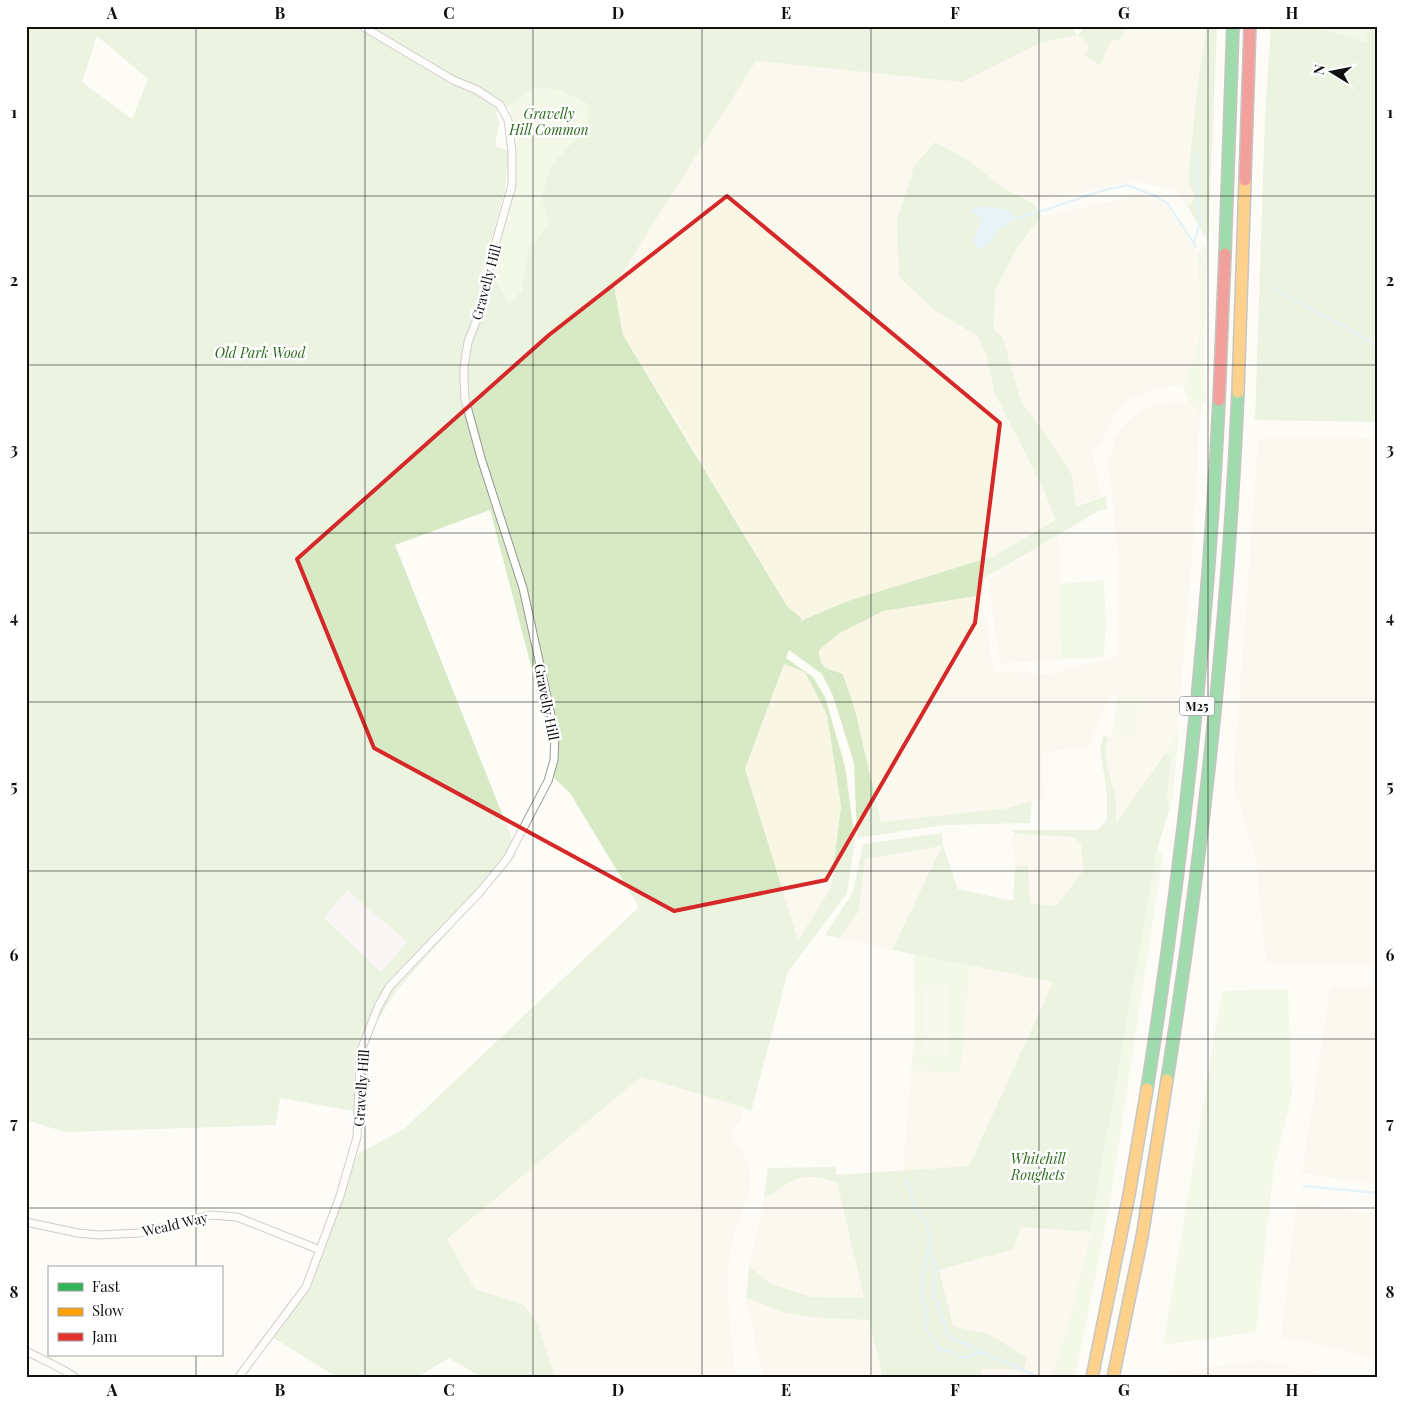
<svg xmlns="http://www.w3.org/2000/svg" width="1404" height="1404" viewBox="0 0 1404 1404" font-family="'Playfair Display',serif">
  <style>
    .industrial { fill: #f5f0f3 }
    .farmland { fill: #f9f7e4 }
    .green { fill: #e7f3d7 }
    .forest { fill: #d8eac5; fill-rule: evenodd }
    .pitch { fill: #f0f6e1 }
    .water { fill: #cde8f7 }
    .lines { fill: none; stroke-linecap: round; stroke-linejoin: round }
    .stream { stroke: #cde8f7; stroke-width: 2.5 }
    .street-casing { stroke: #979795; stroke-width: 9 }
    .fast-casing { stroke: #858482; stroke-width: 14 }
    .slow-casing { stroke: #858482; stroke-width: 14 }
    .jam-casing { stroke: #858482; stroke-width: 14 }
    .street { stroke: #fffffe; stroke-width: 7 }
    .fast { stroke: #30b455; stroke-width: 11 }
    .slow { stroke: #ff9f0a; stroke-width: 11 }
    .jam { stroke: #e5322d; stroke-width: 11 }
    .marked { fill: none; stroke: #d62828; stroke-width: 4; stroke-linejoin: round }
    .grid { fill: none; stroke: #111; stroke-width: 1; stroke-opacity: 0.55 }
    .labels { text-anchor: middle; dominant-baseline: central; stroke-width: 5; stroke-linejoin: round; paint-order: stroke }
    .shield { fill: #fff; stroke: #585858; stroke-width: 1 }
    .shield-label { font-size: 12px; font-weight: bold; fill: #111 }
    .park-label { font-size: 14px; font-style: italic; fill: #2f6b1f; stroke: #fff }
    .street-label { font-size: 14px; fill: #111; stroke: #fff }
    .neatline { fill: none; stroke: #111; stroke-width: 2 }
    .grid-label { font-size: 16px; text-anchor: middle; font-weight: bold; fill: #111 }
  </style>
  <rect width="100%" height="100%" fill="#fdfcf7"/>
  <polygon class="industrial" points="347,889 407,943 382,973 324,919"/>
  <g class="farmland">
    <polygon points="1127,26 1207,26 1197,88 1188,180 1195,198 1188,207 1175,190 1133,181 1033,203 1003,188 970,161 933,309 977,336 986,354 995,394 1044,490 1054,519 996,555 848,601 815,616 802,619 787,606 676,420 623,335 614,286 756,60 962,82 1040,43 1077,35 1089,45 1111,41 1121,39"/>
    <polygon points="1131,193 1160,200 1177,216 1197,253 1201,324 1193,364 1183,385 1157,388 1129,400 1114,415 1100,444 1091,448 1102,497 1076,505 1072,475 1046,435 1021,401 1011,365 994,329 995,291 1017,248 1042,216 1117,200"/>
    <polygon points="1174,401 1189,401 1200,414 1192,559 1177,735 1116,823 1116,800 1110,783 1105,751 1108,737 1138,736 1118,693 1106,701 1090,746 1042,753 1044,799 1008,808 881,822 855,710 843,674 822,666 819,661 819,650 838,634 883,611 982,595 994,671 1048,674 1119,656 1118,554 1108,463 1115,438 1125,423 1144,408"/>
    <polygon points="1378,438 1378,963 1266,963 1255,858 1233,783 1258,439"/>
    <polygon points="1059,534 1061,659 1000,664 988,579"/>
    <polygon points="784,664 805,672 827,715 841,806 831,888 798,941 745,769"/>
    <polygon points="1015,834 1072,837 1082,843 1083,871 1056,906 1030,903 1028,866 1015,867 1012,836"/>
    <polygon points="943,846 892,950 839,938 859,911 864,859"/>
    <polygon points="970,965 1053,982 969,1166 903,1171 911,1071 961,1073"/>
    <polygon points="1330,987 1378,987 1378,1185 1302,1173"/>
    <polygon points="641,1077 743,1107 741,1120 731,1133 744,1154 751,1175 750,1190 733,1236 727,1282 734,1367 738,1378 555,1378 538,1324 523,1305 475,1289 447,1239"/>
    <polygon points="803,1176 837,1182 864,1298 812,1297 771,1284 749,1266 764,1198 770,1196 784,1186"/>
    <polygon points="1296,1204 1378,1214 1378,1358 1281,1337"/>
    <polygon points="1021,1227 1090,1232 1075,1300 1052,1378 980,1378 981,1369 1024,1370 991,1335 953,1326 939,1270 1014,1249"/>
    <polygon points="746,1298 787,1313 820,1318 869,1320 883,1378 763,1378"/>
    <polygon points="1263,1360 1337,1378 1166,1378 1167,1373"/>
  </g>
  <g class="green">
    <polygon points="1311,26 1369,26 1366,42"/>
    <polygon points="533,87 559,90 587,103 588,125 550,167 543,199 549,223 522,291 509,302 494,279 497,254 516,183 516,127 508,106"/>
    <polygon points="1208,242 1204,350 1205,401 1200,414 1189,401 1183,385 1193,364 1201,324 1197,253"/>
    <polygon points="1104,580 1106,623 1104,657 1061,659 1060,584"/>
    <polygon points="1179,731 1172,801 1169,810 1167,794 1171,760 1166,752"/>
    <polygon points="1157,849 1163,854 1109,1209 1075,1378 1052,1378 1075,1300 1090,1232"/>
    <polygon points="914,954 970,965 961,1073 911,1071 915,1032"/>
    <polygon points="1288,989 1292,1096 1274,1167 1256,1332 1163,1345 1222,991"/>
  </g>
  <g class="forest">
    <path d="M 26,26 L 1069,26 L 1077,35 L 1087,26 L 1127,26 L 1121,39 L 1111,41 L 1100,65 L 1085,56 L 1089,45 L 1077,35 L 1040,43 L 962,82 L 756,61 L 614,286 L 623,335 L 787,606 L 802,619 L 800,622 L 803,620 L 848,601 L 994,556 L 1055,520 L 1044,490 L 995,394 L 986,354 L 977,336 L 933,309 L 899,277 L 897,220 L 914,166 L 935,142 L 970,161 L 1003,188 L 1033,203 L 1042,216 L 1017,248 L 995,291 L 994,329 L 1003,338 L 1021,401 L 1046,435 L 1072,475 L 1076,505 L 1075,507 L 1106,496 L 1107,509 L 1100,510 L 985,578 L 982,595 L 883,611 L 838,634 L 819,650 C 819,669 827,668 843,674 L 855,710 L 881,822 L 1008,808 L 1032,801 L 1030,823 L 944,825 L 857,838 L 854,763 L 833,696 L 822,674 L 789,650 L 786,658 L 813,677 L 825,697 L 845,766 L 855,841 L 847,893 L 788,972 L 751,1112 L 743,1107 L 641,1077 L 447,1239 L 475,1289 L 523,1304 L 538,1324 L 555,1378 L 483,1378 L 449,1358 L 416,1378 L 338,1378 L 269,1335 L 306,1287 L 358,1154 L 404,1129 L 639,907 L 570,793 L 554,778 L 551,741 L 490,510 L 395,545 L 511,836 L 516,856 L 397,990 L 354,1058 L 354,1111 L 280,1098 L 276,1125 L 65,1132 L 26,1120 ZM 97,36 L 148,79 L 132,119 L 82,82 ZM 533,87 L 559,90 L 587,103 L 588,125 L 550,167 L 542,199 L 549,223 L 528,251 L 522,291 L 509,302 L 494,279 L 481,277 L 505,190 L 507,168 L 512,152 L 495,146 L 499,124 L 496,112 L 517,101 ZM 784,664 L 805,672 L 827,715 L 841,806 L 831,888 L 798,940 L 745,769 ZM 347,890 L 407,942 L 381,972 L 324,918 Z"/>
    <polygon points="1207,26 1217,26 1208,242 1188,207 1195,198 1188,180 1197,88"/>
    <polygon points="1271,26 1311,26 1366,42 1369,26 1378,26 1378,422 1255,420 1265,117"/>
    <path d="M 1103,736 L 1108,737 C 1102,763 1111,775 1116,799 C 1117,806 1116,815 1116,823 L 1166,752 L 1171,760 L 1167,794 L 1169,810 L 1157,849 L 1090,1232 L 1021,1227 L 1014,1249 L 939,1270 L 953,1326 L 991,1335 L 1027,1358 L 1024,1370 L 982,1369 L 980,1378 L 883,1378 L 869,1320 L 820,1318 L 786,1313 L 746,1298 L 749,1266 L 771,1284 L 812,1297 L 864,1298 L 837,1182 C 814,1177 805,1172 784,1186 C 777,1190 772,1196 764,1198 L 768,1168 L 836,1167 L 836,1175 L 969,1166 L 1053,982 L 892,950 L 942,846 L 865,859 L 859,911 L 839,938 L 825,935 L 853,892 L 863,844 L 942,833 L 943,846 L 958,889 L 1013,901 L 1015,867 L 1028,865 L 1030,903 L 1056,906 L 1083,871 L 1081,843 L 1072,837 L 1015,834 L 1012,830 L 1098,830 L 1107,819 L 1107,793 L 1100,750 Z"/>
  </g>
  <g class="pitch">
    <polygon points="1118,693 1142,693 1138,736 1112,737"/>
    <polygon points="949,984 949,1054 926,1054 926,985"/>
  </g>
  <path class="water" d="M 985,206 L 1006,209 L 1013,214 L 1013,219 L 1003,228 L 998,228 C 996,239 989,246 978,249 L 973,239 L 981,223 L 980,216 L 972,213 L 971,210 L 974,207 Z"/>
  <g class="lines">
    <g class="stream">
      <polyline points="1013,219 1045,210 1101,191 1127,185 1155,196 1168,204 1196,247"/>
      <polyline points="1194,242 1200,223 1196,153"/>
      <polyline points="1273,288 1378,345"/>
      <polyline points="906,1179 915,1208 925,1220 930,1237 923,1276 922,1292 926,1315 924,1327 937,1345 937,1349 950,1351 963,1358 983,1352 1040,1378"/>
      <polyline points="1304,1186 1378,1193"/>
      <polyline points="929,1248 936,1271 934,1294 949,1337 976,1348 982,1352"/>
    </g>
    <g class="street-casing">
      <g id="street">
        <polyline points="26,1222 78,1233 99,1235 139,1233 211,1215 237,1217 320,1250"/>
        <path d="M 26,1351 C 43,1360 61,1367 76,1378"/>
        <polyline points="238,1378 306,1287 340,1196 357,1137 360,1053 378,1007 389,987 479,893 507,859 548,781 554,760 555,733 523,588 481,458 465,399 464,382 464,367 468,342 481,309 495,245 512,185 512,152 508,120 500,105 477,90 453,80 362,26"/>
      </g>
    </g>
    <g class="fast-casing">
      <g id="fast">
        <polyline points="1225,254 1233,26"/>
        <path d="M 1167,1080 C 1203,852 1228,623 1238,392"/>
        <path d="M 1147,1089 C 1183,861 1208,631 1219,400"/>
      </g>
    </g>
    <g class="slow-casing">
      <g id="slow">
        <polyline points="1238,392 1245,180"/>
        <polyline points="1092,1378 1129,1195 1147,1089"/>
        <polyline points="1113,1378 1142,1237 1167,1080"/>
      </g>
    </g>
    <g class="jam-casing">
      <g id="jam">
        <polyline points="1245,180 1250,26"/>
        <polyline points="1219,400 1225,254"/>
      </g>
    </g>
    <use href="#street" class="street"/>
    <use href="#fast" class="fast"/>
    <use href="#slow" class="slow"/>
    <use href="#jam" class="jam"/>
  </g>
  <path d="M0 0H1404V1404H0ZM 727,196 L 1000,423 L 975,623 L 826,880 L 674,911 L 374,748 L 297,559 L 549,335 Z" fill="#fdfcf7" fill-opacity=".55" fill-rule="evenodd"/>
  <path class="marked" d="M 727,196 L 1000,423 L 975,623 L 826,880 L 674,911 L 374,748 L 297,559 L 549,335 Z"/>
  <path class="grid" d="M 196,26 L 196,1268M 365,26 L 365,1378M 533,26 L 533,1378M 702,26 L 702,1378M 871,26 L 871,1378M 1039,26 L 1039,1378M 1208,26 L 1208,1378M 26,196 L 1378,196M 26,365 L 1378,365M 26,533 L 1378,533M 26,702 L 1378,702M 26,871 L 1378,871M 26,1039 L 1378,1039M 26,1208 L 1378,1208M 196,1355 L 196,1378"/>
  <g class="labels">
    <rect class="shield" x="1179.5" y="696.5" width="35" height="19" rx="4"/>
    <g class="shield-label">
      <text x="1197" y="706">M25</text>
    </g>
    <g class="park-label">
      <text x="549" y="113">Gravelly<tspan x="549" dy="16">Hill Common</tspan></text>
      <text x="260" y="352">Old Park Wood</text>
      <text x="1038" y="1158">Whitehill<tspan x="1038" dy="16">Roughets</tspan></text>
    </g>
    <g class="street-label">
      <text transform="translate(486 282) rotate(-75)">Gravelly Hill</text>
      <text transform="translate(547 702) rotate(79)">Gravelly Hill</text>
      <text transform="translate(361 1088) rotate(-86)">Gravelly Hill</text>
      <text transform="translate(175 1224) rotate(-13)">Weald Way</text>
    </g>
  </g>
  <rect width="1404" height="1404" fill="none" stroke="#ffffff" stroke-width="55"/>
  <rect x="48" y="1266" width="175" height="90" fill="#ffffff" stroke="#a0a0a0"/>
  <rect x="58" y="1283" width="25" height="8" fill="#30b455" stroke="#a0a0a0"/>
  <text x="92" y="1292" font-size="15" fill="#111111">Fast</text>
  <rect x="58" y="1308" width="25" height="8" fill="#ff9f0a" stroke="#a0a0a0"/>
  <text x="92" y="1316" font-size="15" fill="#111111">Slow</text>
  <rect x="58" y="1333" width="25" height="8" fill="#e5322d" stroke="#a0a0a0"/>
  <text x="92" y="1342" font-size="15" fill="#111111">Jam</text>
  <g transform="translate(1332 72) rotate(280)" stroke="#ffffff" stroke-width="4" paint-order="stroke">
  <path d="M0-4L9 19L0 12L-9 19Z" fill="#111111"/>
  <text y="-8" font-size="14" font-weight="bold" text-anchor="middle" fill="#111111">N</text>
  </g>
  <rect x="28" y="28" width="1348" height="1348" class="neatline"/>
  <g class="grid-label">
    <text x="112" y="19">A</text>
    <text x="280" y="19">B</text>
    <text x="449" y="19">C</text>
    <text x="618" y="19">D</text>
    <text x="786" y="19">E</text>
    <text x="955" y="19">F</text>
    <text x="1124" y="19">G</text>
    <text x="1292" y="19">H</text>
    <text x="14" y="118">1</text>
    <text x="1390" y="118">1</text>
    <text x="14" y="286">2</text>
    <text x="1390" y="286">2</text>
    <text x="14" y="455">3</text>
    <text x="1390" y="455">3</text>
    <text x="14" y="623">4</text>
    <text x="1390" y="623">4</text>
    <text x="14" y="792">5</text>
    <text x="1390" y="792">5</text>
    <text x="14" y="961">6</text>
    <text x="1390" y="961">6</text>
    <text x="14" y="1129">7</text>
    <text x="1390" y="1129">7</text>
    <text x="14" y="1298">8</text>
    <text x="1390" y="1298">8</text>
    <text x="112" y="1396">A</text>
    <text x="280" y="1396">B</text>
    <text x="449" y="1396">C</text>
    <text x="618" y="1396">D</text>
    <text x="786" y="1396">E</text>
    <text x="955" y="1396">F</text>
    <text x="1124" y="1396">G</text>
    <text x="1292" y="1396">H</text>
  </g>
</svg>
